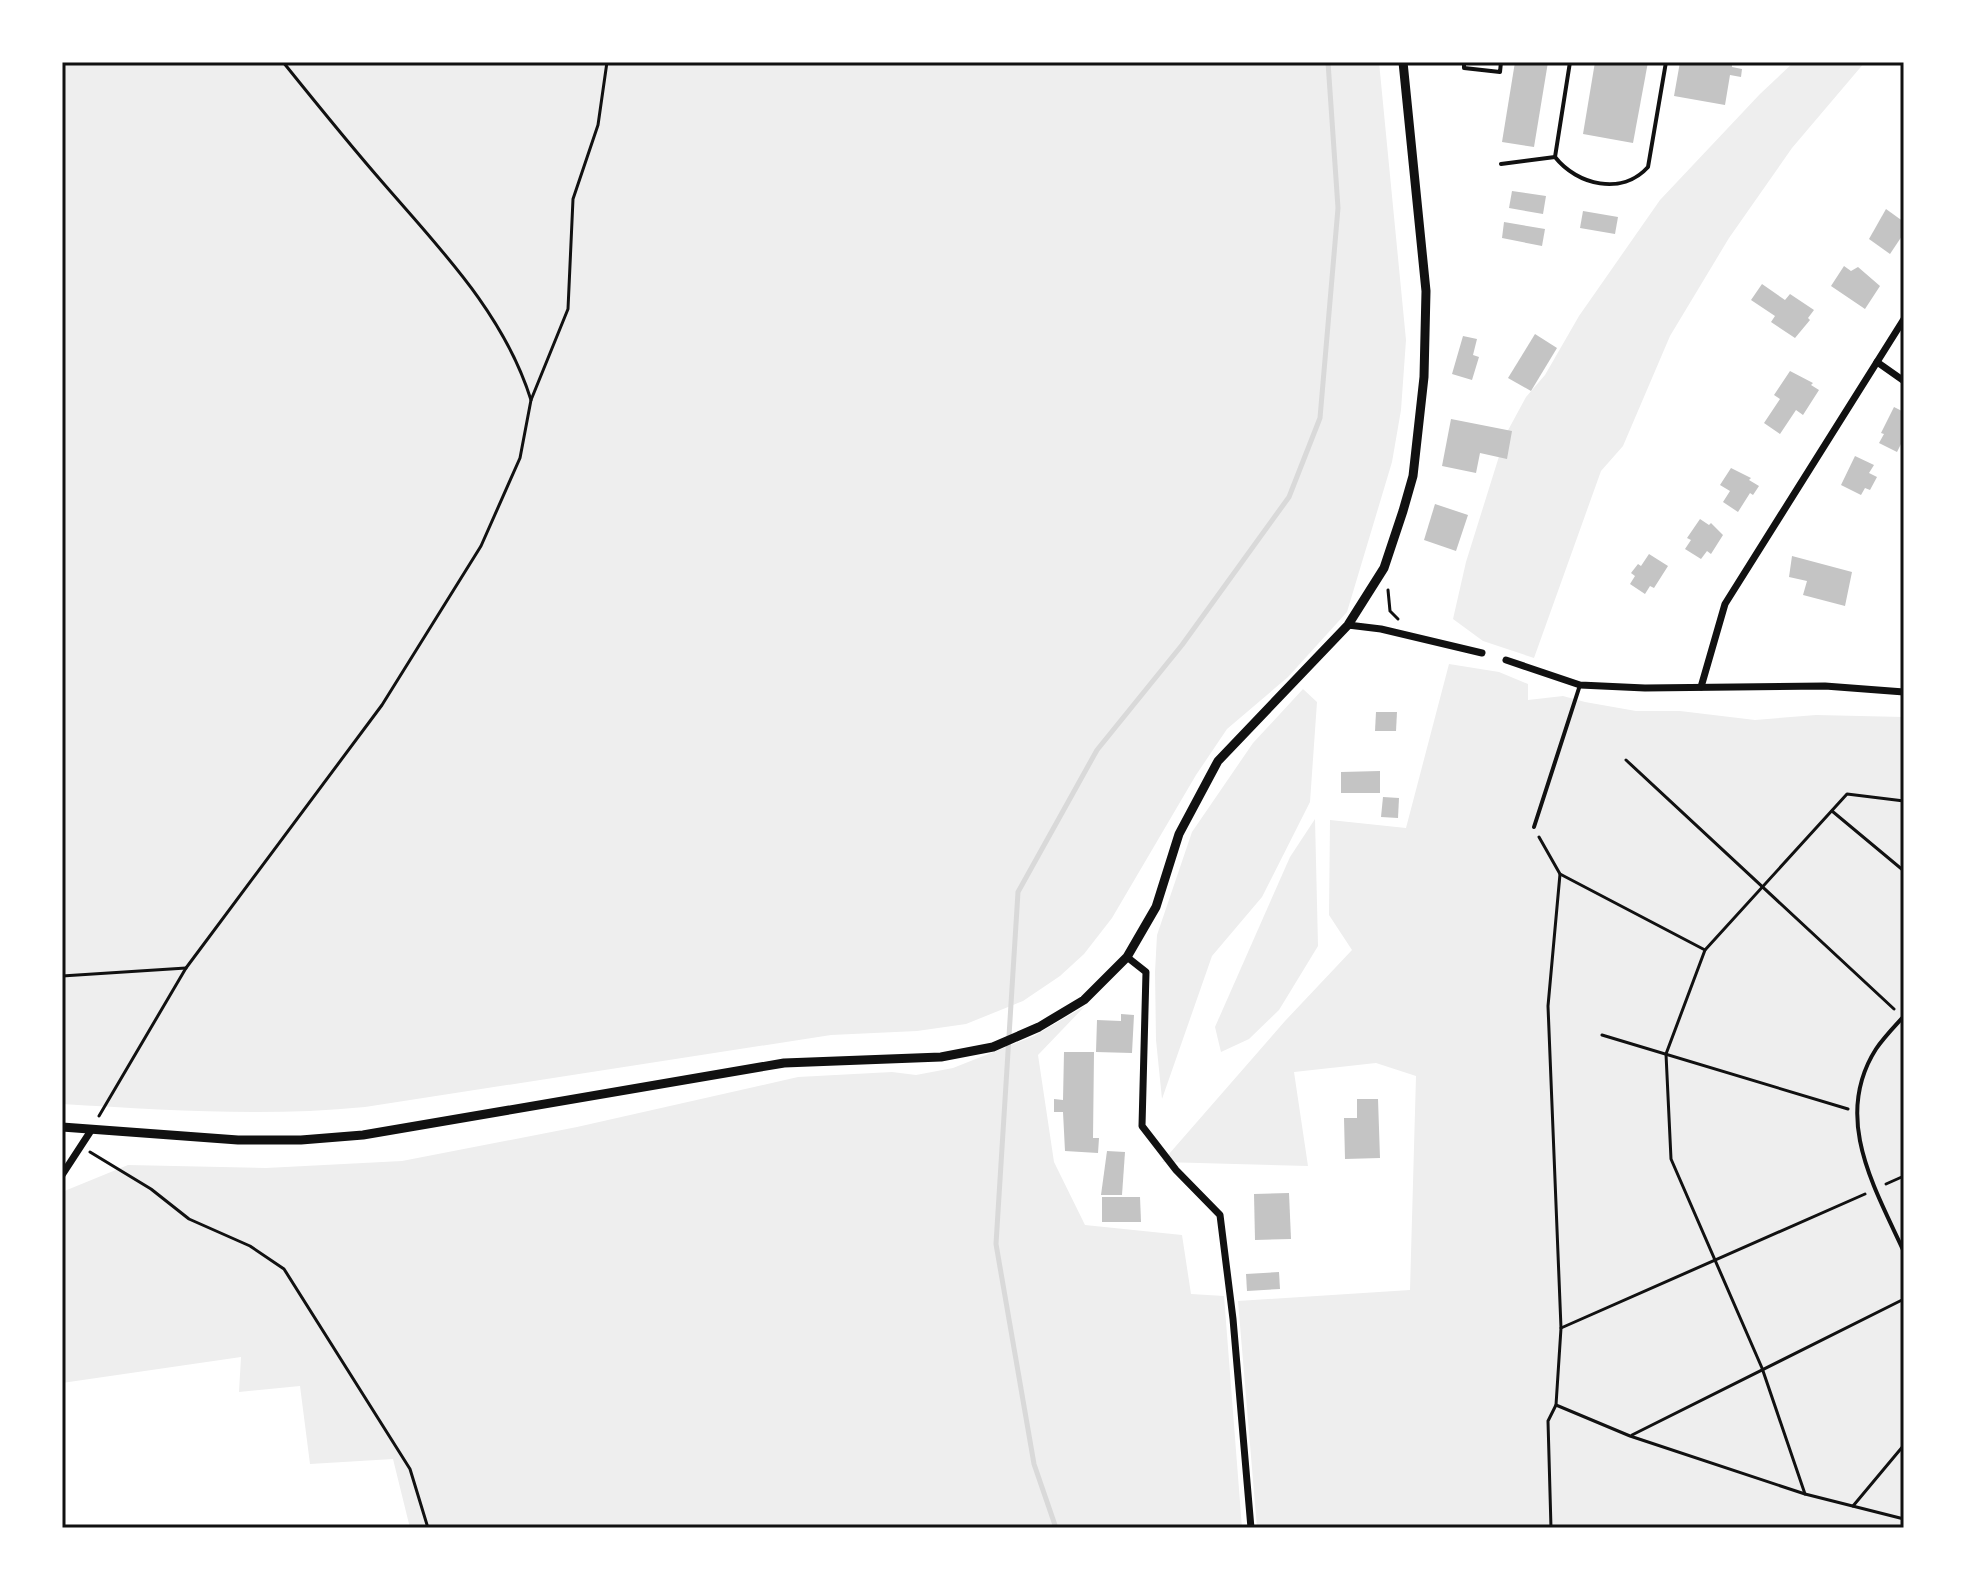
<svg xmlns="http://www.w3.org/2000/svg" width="1966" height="1590" viewBox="0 0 1966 1590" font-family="'IBM Plex Serif',serif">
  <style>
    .green { fill: #eee }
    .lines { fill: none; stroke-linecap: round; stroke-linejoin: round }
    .stream { stroke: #d9d9d9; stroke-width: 5 }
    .building { fill: #c4c4c4 }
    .path { stroke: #111; stroke-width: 3 }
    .service { stroke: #111; stroke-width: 4 }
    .minor { stroke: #111; stroke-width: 7 }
    .tertiary { stroke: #111; stroke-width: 9 }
    .neatline { fill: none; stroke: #111; stroke-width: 3 }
  </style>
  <rect width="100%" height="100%" fill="#fff"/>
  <g class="green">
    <path d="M 62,62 L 1379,62 L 1406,340 L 1401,410 L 1392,462 L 1347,612 L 1288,677 L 1227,729 L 1196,775 L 1112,918 L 1084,954 L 1060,976 L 1023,1001 L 966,1024 L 917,1031 L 831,1035 L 365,1107 C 264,1117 164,1110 62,1104 Z"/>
    <polygon points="1794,62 1865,62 1792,148 1729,238 1670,336 1623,446 1601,471 1534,658 1483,641 1453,619 1466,562 1506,434 1526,397 1545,375 1579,316 1660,200 1760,94"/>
    <polygon points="1449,664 1499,672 1528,684 1528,700 1563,696 1585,702 1636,711 1680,711 1755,720 1816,715 1904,717 1904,1528 1257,1528 1238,1301 1410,1290 1416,1076 1376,1063 1294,1072 1308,1166 1162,1162 1285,1021 1352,950 1329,915 1330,820 1406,828"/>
    <polygon points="1303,689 1317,702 1310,802 1262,897 1212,956 1162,1099 1156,1040 1155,972 1157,935 1192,832 1253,743"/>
    <polygon points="1315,819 1318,946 1279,1010 1249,1039 1221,1052 1215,1027 1290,857"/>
    <polygon points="1085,1006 1038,1055 1054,1162 1085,1225 1182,1235 1191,1294 1224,1296 1242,1528 410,1528 393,1459 310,1464 300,1386 239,1392 241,1357 62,1383 62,1192 128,1165 266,1168 402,1161 577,1127 798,1077 892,1072 916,1075 953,1068 1034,1036"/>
  </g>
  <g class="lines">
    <polyline class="stream" points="1056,1528 1034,1464 996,1244 1018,892 1097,750 1182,645 1289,497 1320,418 1338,208 1328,62"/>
  </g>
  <g class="building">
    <polygon points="1515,62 1548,62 1534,147 1502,142"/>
    <polygon points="1595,62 1648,62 1633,143 1583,134"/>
    <polygon points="1680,62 1732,62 1732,67 1742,69 1741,77 1730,75 1725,105 1674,96"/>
    <polygon points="1512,191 1546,196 1543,214 1509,208"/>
    <polygon points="1886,209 1904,222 1904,233 1890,254 1869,239"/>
    <polygon points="1583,211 1618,217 1615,234 1580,228"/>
    <polygon points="1504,222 1545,229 1542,246 1502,238"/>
    <polygon points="1844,266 1851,271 1858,267 1880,286 1865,309 1831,286"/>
    <polygon points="1762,284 1785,300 1790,294 1814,310 1808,318 1810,320 1795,338 1771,322 1775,316 1751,300"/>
    <polygon points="1535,334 1557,348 1531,391 1508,378"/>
    <polygon points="1463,336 1477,339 1473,355 1479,357 1472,380 1452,374"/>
    <polygon points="1790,371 1813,383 1811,385 1819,390 1803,415 1796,410 1780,434 1764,423 1780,399 1774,395"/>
    <polygon points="1894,407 1904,412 1904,445 1901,444 1897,452 1879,443 1884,434 1881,433"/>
    <polygon points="1451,419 1512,431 1507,459 1480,453 1476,473 1442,466"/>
    <polygon points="1855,456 1874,465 1869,473 1877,477 1870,490 1865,488 1861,495 1841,485"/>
    <polygon points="1731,468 1751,478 1749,480 1759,486 1753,495 1750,493 1738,512 1723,502 1730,491 1720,485"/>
    <polygon points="1435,504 1468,515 1456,551 1424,540"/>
    <polygon points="1700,519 1709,525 1711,523 1723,535 1711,554 1707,551 1701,559 1685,549 1691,540 1687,538"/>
    <polygon points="1649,554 1668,566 1654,588 1650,586 1645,594 1630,584 1635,576 1631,573 1638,564 1641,566"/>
    <polygon points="1792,556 1852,572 1845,606 1803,595 1807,581 1789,577"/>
    <polygon points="1376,712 1397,712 1396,731 1375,731"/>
    <polygon points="1380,771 1380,793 1341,793 1341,772"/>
    <polygon points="1383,797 1399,798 1398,818 1381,817"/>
    <polygon points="1121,1014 1134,1015 1132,1053 1096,1052 1097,1020 1121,1021"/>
    <polygon points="1064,1052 1094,1052 1093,1138 1099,1138 1098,1153 1065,1151 1063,1112 1054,1112 1054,1099 1063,1100"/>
    <polygon points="1357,1099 1378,1099 1380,1158 1345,1159 1344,1118 1357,1118"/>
    <polygon points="1107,1151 1125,1152 1122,1195 1101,1195"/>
    <polygon points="1289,1193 1291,1239 1255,1240 1254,1194"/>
    <polygon points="1102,1197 1140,1197 1141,1222 1102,1222"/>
    <polygon points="1279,1272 1280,1289 1247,1291 1246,1274"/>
  </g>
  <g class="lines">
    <g class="path">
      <path d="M 283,62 C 316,103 349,144 384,184 C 442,251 504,314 531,400"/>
      <polyline points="1388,590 1390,611 1398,619"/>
      <polyline points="1626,760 1894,1009"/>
      <polyline points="1832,811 1904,871"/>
      <polyline points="1539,837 1560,874 1548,1006 1561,1328 1556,1405 1548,1421 1551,1528"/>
      <polyline points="1560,874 1705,950"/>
      <polyline points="62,976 186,968"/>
      <polyline points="1602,1035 1848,1109"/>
      <polyline points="99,1116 186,968 382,705 481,546 520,458 531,400 568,309 573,199 598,125 607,62"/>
      <polyline points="90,1152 151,1189 189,1219 250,1246 284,1269 410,1469 428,1528"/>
      <polyline points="1886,1184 1904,1176"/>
      <polyline points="1561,1328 1865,1194"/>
      <polyline points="1556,1405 1630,1436 1805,1494 1904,1519"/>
      <polyline points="1632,1435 1904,1299"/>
      <polyline points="1805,1494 1762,1368 1671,1159 1666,1054 1705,950 1847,794 1904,801"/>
      <polyline points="1853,1506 1904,1445"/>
    </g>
    <g class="service">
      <polyline points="1464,62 1464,68 1500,72 1501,62"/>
      <path d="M 1555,157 C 1577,185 1622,196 1648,167 L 1666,62"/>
      <polyline points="1501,164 1555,157 1570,62"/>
      <polyline points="1534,827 1580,685"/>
      <path d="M 1904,1016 C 1895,1026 1884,1037 1876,1049 C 1832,1118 1875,1188 1904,1252"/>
    </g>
    <g class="minor">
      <polyline points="1877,362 1904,381"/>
      <polyline points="1348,625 1381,629 1482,653"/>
      <polyline points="1506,660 1580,685 1645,688 1825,686 1904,692"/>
      <polyline points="1701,687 1725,604 1904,319"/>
      <polyline points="1127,957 1146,972 1142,1126 1176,1170 1220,1215 1233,1319 1251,1528"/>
      <polyline points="62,1175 92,1129"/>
    </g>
    <polyline class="tertiary" points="62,1127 238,1140 301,1140 363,1135 784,1063 941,1057 993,1047 1039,1027 1084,1000 1127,957 1156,907 1179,834 1218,761 1348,625 1384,568 1403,511 1413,476 1424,377 1426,291 1403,62"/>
  </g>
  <rect width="1966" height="1590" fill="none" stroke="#ffffff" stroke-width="128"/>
  <rect x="64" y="64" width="1838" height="1462" class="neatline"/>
</svg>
